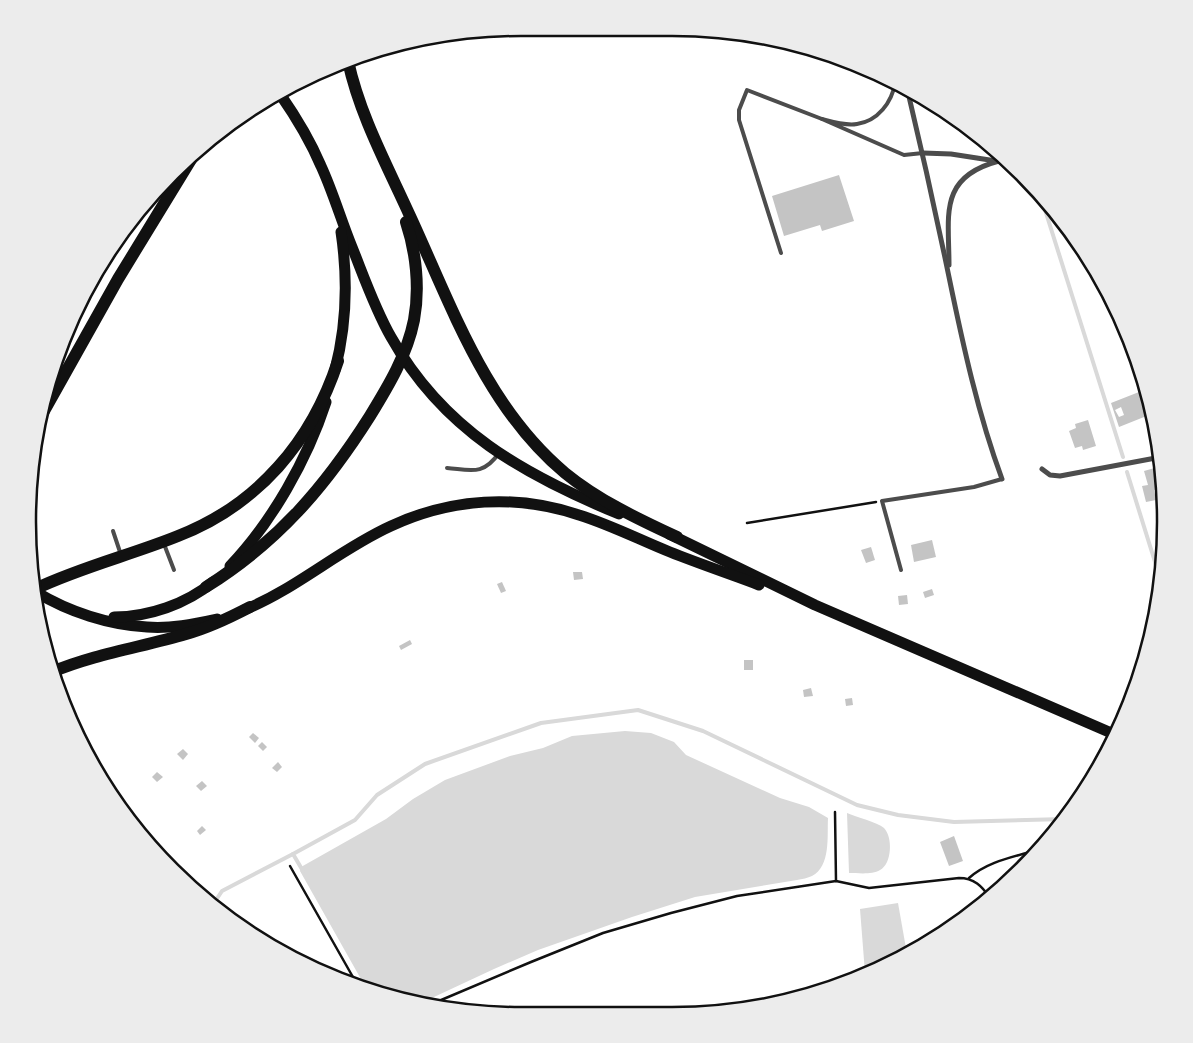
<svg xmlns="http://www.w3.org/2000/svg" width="1193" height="1043" viewBox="0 0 1193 1043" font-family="'Open Sans',sans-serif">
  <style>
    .water { fill: #d9d9d9 }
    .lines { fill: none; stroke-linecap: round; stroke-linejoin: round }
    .stream { stroke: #d9d9d9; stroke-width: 4 }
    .building { fill: #c4c4c4; fill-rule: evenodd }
    .path { stroke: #111; stroke-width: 2.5 }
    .service { stroke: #4c4c4c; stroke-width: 4 }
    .minor { stroke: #4c4c4c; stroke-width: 5 }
    .primary { stroke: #111; stroke-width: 11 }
    .motorway { stroke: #111; stroke-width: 12 }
    .rim { fill: none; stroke: #111; stroke-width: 2.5 }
  </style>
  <rect width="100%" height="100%" fill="#fff"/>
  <g class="water">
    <path d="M 625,731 L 651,733 L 674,742 L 686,755 L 780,798 L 809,807 L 828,818 C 827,836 831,866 812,876 C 808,878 802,879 797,880 L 695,897 L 632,917 L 538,950 L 494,969 L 419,1004 L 366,988 L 300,871 L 301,867 L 386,819 L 413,799 L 445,780 L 510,756 L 543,748 L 572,736 Z"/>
    <path d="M 847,813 C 856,817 877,822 884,828 C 893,837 892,864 880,870 C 872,875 858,873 849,873 Z"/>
    <polygon points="898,903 907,954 865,973 860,909"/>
  </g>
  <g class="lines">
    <g class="stream">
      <polyline points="1041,197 1123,457"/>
      <polyline points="1127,472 1160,578"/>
      <polyline points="303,871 293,854 355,820 377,795 425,764 541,723 638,710 703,731 857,805 898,815 954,822 1065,819"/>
      <polyline points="214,903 222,891 293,854"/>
    </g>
  </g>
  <g class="building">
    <polygon points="839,175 854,221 822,231 820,225 784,236 772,196"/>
    <path d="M 1139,392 L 1149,415 L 1119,427 L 1111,403 ZM 1121,407 L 1124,415 L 1119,417 L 1115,410 Z"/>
    <polygon points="1088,420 1096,446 1083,450 1082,446 1075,448 1069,431 1076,428 1075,424"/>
    <polygon points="1158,467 1162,488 1154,490 1156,500 1146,502 1142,486 1148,485 1144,471"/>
    <polygon points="932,540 936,557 914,562 911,545"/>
    <polygon points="871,547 875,560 866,563 861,550"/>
    <polygon points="573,572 582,572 583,579 574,580"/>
    <polygon points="502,582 506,591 501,593 497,584"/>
    <polygon points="932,589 934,595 925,598 923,592"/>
    <polygon points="907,595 908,604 899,605 898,596"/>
    <polygon points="410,640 412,644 401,650 399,646"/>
    <rect x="744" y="660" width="9" height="10"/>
    <polygon points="811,688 813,696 804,697 803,690"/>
    <polygon points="852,698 853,705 846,706 845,699"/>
    <polygon points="253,733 259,738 255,743 249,737"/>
    <polygon points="262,742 267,747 263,751 258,746"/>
    <polygon points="183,749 188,754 183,760 177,754"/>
    <polygon points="278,762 282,767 277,772 272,768"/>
    <polygon points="157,772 163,777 157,782 152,777"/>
    <polygon points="202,781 207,786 201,791 196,786"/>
    <polygon points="202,826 206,830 200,835 197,831"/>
    <polygon points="954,836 963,861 949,866 940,842"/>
  </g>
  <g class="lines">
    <g class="path">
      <polyline points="747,523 876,502"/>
      <polyline points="835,812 836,881"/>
      <polyline points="290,866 358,986"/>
      <path d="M 969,878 C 988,861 1014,857 1037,850"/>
      <path d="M 427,1006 L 531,962 L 603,933 L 671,913 L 737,896 L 836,881 L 869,888 L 959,878 C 974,878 982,886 990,898"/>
    </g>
    <g class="service">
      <path d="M 895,83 C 892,102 878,121 857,124 C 846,126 833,122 822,119 L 904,155 L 923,153"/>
      <polyline points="781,253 739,120 739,110 747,90 822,119"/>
      <path d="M 447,468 C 471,470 483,476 499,453"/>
      <polyline points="113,531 121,555"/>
      <polyline points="164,544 174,570"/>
      <polyline points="901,570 882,501 974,487 1002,479"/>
    </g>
    <g class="minor">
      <path d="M 907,88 C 922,151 936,214 949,277 C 963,345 978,414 1002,479"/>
      <polyline points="923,153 951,154 1009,163"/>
      <path d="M 949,265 C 949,215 938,177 999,161"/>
      <polyline points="1042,469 1050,475 1060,476 1161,457"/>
    </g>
    <g class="primary">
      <path d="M 280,94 C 296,117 310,140 321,166 C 333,192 341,220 352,247 C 364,277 375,309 391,337 C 443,430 524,475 619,514"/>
      <path d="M 335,370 C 347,324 348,279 341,232"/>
      <polyline points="669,534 815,605 1116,735"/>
      <path d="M 230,566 C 272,522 307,460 326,402"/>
      <path d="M 36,592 C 69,612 109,625 147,627 C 170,629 194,624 217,619"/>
      <path d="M 244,610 C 296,589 340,549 391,526 C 451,498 517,494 579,515 C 611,525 640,540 670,552 C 700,564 730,574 759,585"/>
      <path d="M 114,617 C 149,617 186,604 213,582"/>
    </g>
    <g class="motorway">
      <path d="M 348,61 C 360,116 387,165 410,216 C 452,307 486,407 565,473 C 598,500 638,519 677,537"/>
      <polyline points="44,411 118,279 198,148"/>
      <path d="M 206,587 C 278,542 325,487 370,416 C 389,385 407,355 414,320 C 420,288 416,252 406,222"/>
      <path d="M 35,589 C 81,567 131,555 178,536 C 258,505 312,441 338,361"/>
      <path d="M 52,672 C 95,654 142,647 186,634 C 208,628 229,618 250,607"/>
    </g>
  </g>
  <path d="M0 0H1193V1043H0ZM521 36H672A485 485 0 0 1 1157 521V522A485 485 0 0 1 672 1007H521A485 485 0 0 1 36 522V521A485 485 0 0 1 521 36Z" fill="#ececec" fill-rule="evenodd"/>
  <path class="rim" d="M521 36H672A485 485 0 0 1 1157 521V522A485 485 0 0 1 672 1007H521A485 485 0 0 1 36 522V521A485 485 0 0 1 521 36Z"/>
</svg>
